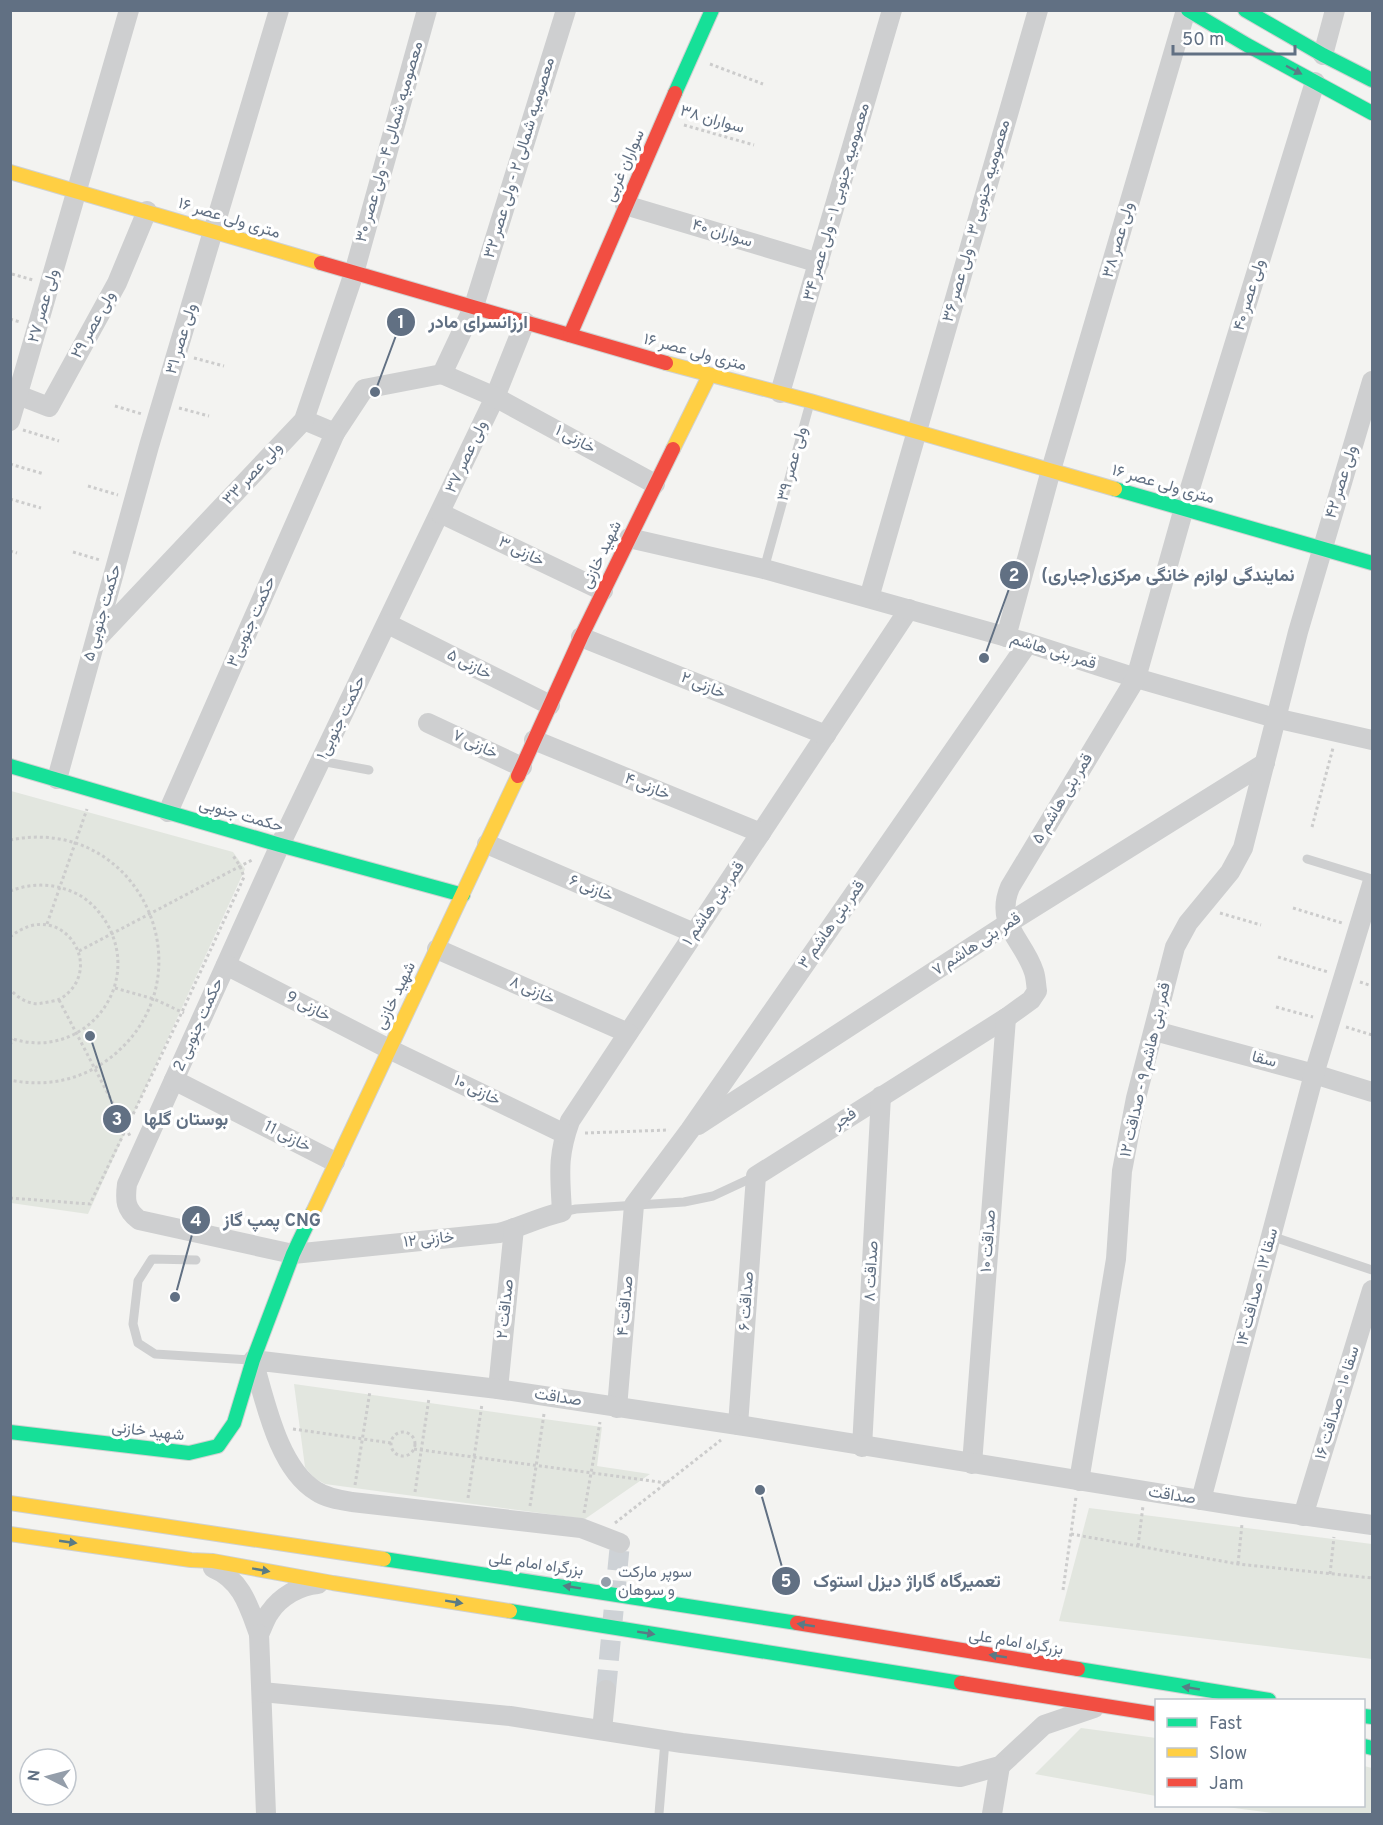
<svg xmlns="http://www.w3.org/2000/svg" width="1383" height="1825" viewBox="0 0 1383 1825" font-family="Overpass,Vazirmatn,sans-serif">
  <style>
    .green { fill: #e2e6df }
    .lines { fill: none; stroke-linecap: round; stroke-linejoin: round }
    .street-tunnel { stroke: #ced2d6; stroke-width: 20; stroke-dasharray: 20 10; stroke-linecap: butt }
    .fast-casing { stroke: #cfd1d1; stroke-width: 16 }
    .slow-casing { stroke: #cfd1d1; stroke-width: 16 }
    .jam-casing { stroke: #cfd1d1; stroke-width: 16 }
    .path { stroke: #ccc; stroke-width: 3; stroke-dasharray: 3 3; stroke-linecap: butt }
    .lane { stroke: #cecfd0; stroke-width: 9 }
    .street { stroke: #cecfd0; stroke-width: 20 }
    .fast { stroke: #16e098; stroke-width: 14 }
    .slow { stroke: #ffcf43; stroke-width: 14 }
    .jam { stroke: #f24e42; stroke-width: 14 }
    .oneway { fill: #5a7b85 }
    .poi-dot { fill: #949eaa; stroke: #fff; stroke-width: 2 }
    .labels { text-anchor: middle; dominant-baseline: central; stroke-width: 6; stroke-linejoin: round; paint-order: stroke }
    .street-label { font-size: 16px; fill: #617083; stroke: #fff }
    .poi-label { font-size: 16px; fill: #617083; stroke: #fff; text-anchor: start }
    .leader { fill: none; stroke: #617083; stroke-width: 2 }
    .callout-dot { fill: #617083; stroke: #fff; stroke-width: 2 }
    .mark-label { font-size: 18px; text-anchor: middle; font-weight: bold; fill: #fff }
    .callout-label { font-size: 18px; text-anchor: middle; font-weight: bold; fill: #617083; stroke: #fff; stroke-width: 6; stroke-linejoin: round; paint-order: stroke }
  </style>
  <rect width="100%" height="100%" fill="#f3f3f1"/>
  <g class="green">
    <polygon points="11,791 233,852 245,869 88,1214 11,1203"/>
    <polygon points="294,1384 602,1427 597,1466 650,1474 585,1519 325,1484 314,1478 305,1467"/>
    <polygon points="1089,1508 1372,1544 1372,1659 1059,1621"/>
    <polygon points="1081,1728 1156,1738 1156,1796 1035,1774"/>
    <polygon points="1364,1766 1372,1768 1372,1814 1280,1814 1219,1806 1364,1806"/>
  </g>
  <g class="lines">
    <polyline class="street-tunnel" points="606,1690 620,1543"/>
    <g class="fast-casing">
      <g id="fast">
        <polyline points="1188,10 1247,45 1372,113"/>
        <polyline points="1245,10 1323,55 1372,80"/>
        <polyline points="675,93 712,10"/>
        <polyline points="1115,489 1372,563"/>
        <polyline points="10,766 280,845 463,895"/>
        <polyline points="10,1432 189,1453 218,1446 234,1423 253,1360 293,1254 313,1212"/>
        <polyline points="384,1559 797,1623"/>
        <polyline points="510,1611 961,1683"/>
        <polyline points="1078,1669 1269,1700"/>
        <polyline points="1364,1716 1372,1717"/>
        <polyline points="1364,1746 1372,1748"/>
      </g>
    </g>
    <g class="slow-casing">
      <g id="slow">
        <polyline points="10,172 321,263"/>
        <polyline points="666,363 810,401 1115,489"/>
        <polyline points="673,449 709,376"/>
        <polyline points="313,1212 518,776"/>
        <polyline points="10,1503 384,1559"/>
        <polyline points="10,1534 191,1560 213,1561 333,1583 510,1611"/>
      </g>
    </g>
    <g class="jam-casing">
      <g id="jam">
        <polyline points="321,263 666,363"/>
        <polyline points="570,335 675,93"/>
        <polyline points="518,776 581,637 673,449"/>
        <polyline points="797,1623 1078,1669"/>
        <polyline points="961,1683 1156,1714"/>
      </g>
    </g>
    <g class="path">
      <polyline points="710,64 763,84"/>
      <polyline points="684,125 754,145"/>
      <polyline points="12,274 33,280"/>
      <polyline points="10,319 20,322"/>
      <polyline points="194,358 224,366"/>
      <polyline points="115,406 142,414"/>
      <polyline points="179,408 209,416"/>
      <polyline points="23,430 59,441"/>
      <polyline points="10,464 44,474"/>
      <polyline points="88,486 118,495"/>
      <polyline points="10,499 41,508"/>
      <polyline points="10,551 17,553"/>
      <polyline points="73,552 100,560"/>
      <polyline points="1312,827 1333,748"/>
      <path d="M 10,840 C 142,813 215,982 106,1061 C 78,1081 44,1087 10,1080"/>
      <path d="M 10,891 C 31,883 52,883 73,892 C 87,898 98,909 106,922 C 145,987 82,1063 10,1038"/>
      <polyline points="1293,908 1342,923"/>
      <polyline points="1220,913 1261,925"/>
      <polyline points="47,924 87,809"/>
      <path d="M 10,937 C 61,895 109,969 60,999 C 55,1001 48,1002 42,1003 C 31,1006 17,998 10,989"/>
      <polyline points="79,951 252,860"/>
      <polyline points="1278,957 1328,972"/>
      <polyline points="1360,982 1372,986"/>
      <polyline points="115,988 154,999 184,1013"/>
      <polyline points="59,1000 130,1136"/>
      <polyline points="1276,1007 1313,1017"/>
      <polyline points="1346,1027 1372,1035"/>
      <polyline points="10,1045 13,1039"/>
      <polyline points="585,1133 669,1130"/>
      <polyline points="10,1198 90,1204 182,1012 244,877 240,866 232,854"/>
      <polyline points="293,1429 391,1443"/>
      <circle cx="403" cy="1444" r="12"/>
      <polyline points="414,1449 667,1483"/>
      <polyline points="355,1485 370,1391"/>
      <polyline points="415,1492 429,1398"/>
      <polyline points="468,1498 482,1404"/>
      <polyline points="530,1506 544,1414"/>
      <polyline points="584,1513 600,1422"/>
      <polyline points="615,1523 721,1440"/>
      <polyline points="1071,1534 1238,1564 1372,1578"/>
      <polyline points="1138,1546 1143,1506"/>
      <polyline points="1238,1564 1242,1524"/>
      <polyline points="1330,1574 1334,1537"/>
      <polyline points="1063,1590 1076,1497"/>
    </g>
    <g class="lane">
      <polyline points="764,569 810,403"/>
      <polyline points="321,761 369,770"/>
      <polyline points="1307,859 1372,879"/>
      <polyline points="562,1212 576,1209 684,1202 713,1196 756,1176"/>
      <polyline points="1271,1236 1372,1270"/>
      <polyline points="196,1260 152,1259 138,1281 133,1324 138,1343 155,1354 250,1360"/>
      <polyline points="659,1814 665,1741"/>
    </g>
    <g class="street">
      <polyline points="1323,55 1335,10"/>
      <polyline points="625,205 819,263"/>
      <path d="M 525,322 L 495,397 L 280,845 L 127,1184 C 125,1200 125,1209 139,1220 L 293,1254 L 499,1233 C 521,1227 540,1217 562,1212 C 560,1174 557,1157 570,1121 L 909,609"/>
      <polyline points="442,374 495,397 655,484"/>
      <polyline points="780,393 892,10"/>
      <polyline points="10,394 18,395 49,407 117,283 147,211"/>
      <polyline points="304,420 335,433 364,389 442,374 474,306 566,10"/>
      <polyline points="10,421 129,10"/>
      <polyline points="440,513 603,591"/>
      <polyline points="629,538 764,569 1028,643 1136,678 1275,718 1372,740"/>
      <polyline points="869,598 1038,10"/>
      <polyline points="388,624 550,705"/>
      <polyline points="581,637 826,735"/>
      <polyline points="1006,637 1051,470 1186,10"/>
      <polyline points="97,639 304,420 354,273 427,10"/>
      <polyline points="428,723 522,767"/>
      <polyline points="534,740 761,833"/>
      <polyline points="57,779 149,446 279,10"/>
      <polyline points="168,812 335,433"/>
      <polyline points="487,844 694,933"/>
      <polyline points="437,949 628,1033"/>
      <polyline points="226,965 389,1049 565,1134"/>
      <polyline points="1155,1031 1314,1074 1372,1092"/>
      <polyline points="174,1080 335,1162"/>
      <polyline points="698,1125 1007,924 1265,763"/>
      <polyline points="498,1389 514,1228"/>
      <polyline points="617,1408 634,1205 690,1130 1028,643"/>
      <path d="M 738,1425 L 756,1176 L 1006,1018 L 1031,1000 L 1037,991 C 1036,985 1036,978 1034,972 C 1024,940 994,925 1010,887 L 1136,678 L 1184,508 L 1315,82"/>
      <polyline points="862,1447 881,1096"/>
      <polyline points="972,1464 1006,1018"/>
      <polyline points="1079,1481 1116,1259 1122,1171 1136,1098 1175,947 1188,923 1230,872 1243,848 1298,632 1372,381"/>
      <polyline points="1201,1500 1314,1074 1372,884"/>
      <polyline points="1303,1516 1372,1290"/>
      <path d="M 620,1543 L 581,1528 L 352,1502 C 340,1500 326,1498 316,1491 C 278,1468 265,1400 253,1360 L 498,1389 L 738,1425 L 1244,1507 L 1372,1525"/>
      <path d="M 213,1568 C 242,1580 249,1607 259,1634 C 263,1627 265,1618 270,1612 C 280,1597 300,1585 318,1584"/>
      <polyline points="259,1634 266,1814"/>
      <polyline points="262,1692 510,1716 682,1743 960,1777 1000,1766 1044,1725 1094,1708"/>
      <polyline points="602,1730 606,1690"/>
      <polyline points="992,1814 1000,1766"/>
    </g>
    <use href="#fast" class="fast"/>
    <use href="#slow" class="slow"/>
    <use href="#jam" class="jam"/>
  </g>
  <defs><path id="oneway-solid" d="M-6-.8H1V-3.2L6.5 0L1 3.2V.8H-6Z" transform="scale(1.5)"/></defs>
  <g class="oneway">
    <use href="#oneway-solid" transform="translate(1294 70) rotate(28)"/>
    <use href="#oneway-solid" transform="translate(68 1542) rotate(8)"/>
    <use href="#oneway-solid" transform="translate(261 1570) rotate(10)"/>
    <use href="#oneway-solid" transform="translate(572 1587) rotate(-171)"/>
    <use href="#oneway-solid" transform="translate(454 1602) rotate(9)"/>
    <use href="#oneway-solid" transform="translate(806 1625) rotate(-171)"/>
    <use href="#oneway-solid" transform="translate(646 1633) rotate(9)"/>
    <use href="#oneway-solid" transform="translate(998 1656) rotate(-171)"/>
    <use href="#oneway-solid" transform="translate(1191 1688) rotate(-171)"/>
  </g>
  <circle class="poi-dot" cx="606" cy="1582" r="6"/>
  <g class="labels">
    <g class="street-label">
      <text transform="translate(712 120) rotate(16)">سواران ۳۸</text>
      <text transform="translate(390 142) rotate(-74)">معصومیه شمالی ۴ - ولی عصر ۳۰</text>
      <text transform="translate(520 158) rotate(-73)">معصومیه شمالی ۲ - ولی عصر ۳۲</text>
      <text transform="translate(625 166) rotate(-66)">سواران غربی</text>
      <text transform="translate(837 202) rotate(-74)">معصومیه جنوبی ۱ - ولی عصر ۳۴</text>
      <text transform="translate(229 219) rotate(17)">۱۶ متری ولی عصر</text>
      <text transform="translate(977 221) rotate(-74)">معصومیه جنوبی ۳ - ولی عصر ۳۶</text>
      <text transform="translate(722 234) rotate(17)">سواران ۴۰</text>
      <text transform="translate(1119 240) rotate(-74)">ولی عصر ۳۸</text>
      <text transform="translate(1250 295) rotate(-73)">ولی عصر ۴۰</text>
      <text transform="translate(44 306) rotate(-74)">ولی عصر ۲۷</text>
      <text transform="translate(94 325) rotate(-61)">ولی عصر ۲۹</text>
      <text transform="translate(182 339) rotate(-73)">ولی عصر ۳۱</text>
      <text transform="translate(695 353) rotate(15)">۱۶ متری ولی عصر</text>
      <text transform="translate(575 440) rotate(28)">خازنی ۱</text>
      <text transform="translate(467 457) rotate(-65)">ولی عصر ۳۷</text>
      <text transform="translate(793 464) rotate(-75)">ولی عصر ۳۹</text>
      <text transform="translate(253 474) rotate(-47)">ولی عصر ۳۳</text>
      <text transform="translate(1342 482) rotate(-73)">ولی عصر ۴۲</text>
      <text transform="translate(1163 485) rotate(16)">۱۶ متری ولی عصر</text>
      <text transform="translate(521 552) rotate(26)">خازنی ۳</text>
      <text transform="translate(602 555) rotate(-64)">شهید خازنی</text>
      <text transform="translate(103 613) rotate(-74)">حکمت جنوبی ۵</text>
      <text transform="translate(252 622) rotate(-66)">حکمت جنوبی۳</text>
      <text transform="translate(1053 652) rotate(17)">قمر بنی هاشم</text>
      <text transform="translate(469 665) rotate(27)">خازنی ۵</text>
      <text transform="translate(703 686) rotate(22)">خازنی ۲</text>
      <text transform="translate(342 718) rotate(-64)">حکمت جنوبی۱</text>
      <text transform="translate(475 745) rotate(25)">خازنی ۷</text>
      <text transform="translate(647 787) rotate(22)">خازنی ۴</text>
      <text transform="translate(1063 799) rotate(-59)">قمر بنی هاشم ۵</text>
      <text transform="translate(241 816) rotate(16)">حکمت جنوبی</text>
      <text transform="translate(591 889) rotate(23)">خازنی ۶</text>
      <text transform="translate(714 904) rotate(-56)">قمر بنی هاشم ۱</text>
      <text transform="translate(832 925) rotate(-55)">قمر بنی هاشم ۳</text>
      <text transform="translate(977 945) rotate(-33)">قمر بنی هاشم ۷</text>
      <text transform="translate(532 991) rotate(24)">خازنی ۸</text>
      <text transform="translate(396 996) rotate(-64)">شهید خازنی</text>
      <text transform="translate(308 1007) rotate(27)">خازنی 9</text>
      <text transform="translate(199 1025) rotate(-66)">حکمت جنوبی 2</text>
      <text transform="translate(1264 1060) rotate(15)">سقا</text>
      <text transform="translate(1146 1070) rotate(-77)">قمر بنی هاشم ۹ - صداقت ۱۲</text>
      <text transform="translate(477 1091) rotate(26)">خازنی ۱۰</text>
      <text transform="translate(845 1119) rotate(-33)">فجر</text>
      <text transform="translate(287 1137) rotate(27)">خازنی 11</text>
      <text transform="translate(429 1240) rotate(-6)">خازنی ۱۲</text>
      <text transform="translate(989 1241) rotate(-86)">صداقت ۱۰</text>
      <text transform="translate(872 1271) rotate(-87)">صداقت ۸</text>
      <text transform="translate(1258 1287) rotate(-75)">سقا ۱۲ - صداقت ۱۴</text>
      <text transform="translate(747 1301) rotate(-86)">صداقت ۶</text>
      <text transform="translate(626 1306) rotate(-85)">صداقت ۴</text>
      <text transform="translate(506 1309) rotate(-84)">صداقت ۲</text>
      <text transform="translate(558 1398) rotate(9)">صداقت</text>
      <text transform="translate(1338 1403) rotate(-73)">سقا ۱۰ - صداقت ۱۶</text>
      <text transform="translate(148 1432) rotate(7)">شهید خازنی</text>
      <text transform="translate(1172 1496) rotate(9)">صداقت</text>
      <text transform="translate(536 1565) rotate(8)">بزرگراه امام علی</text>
      <text transform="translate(1016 1643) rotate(9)">بزرگراه امام علی</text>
    </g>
    <g class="poi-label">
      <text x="618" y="1573">سوپر مارکت<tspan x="618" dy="18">و سوهان</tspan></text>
    </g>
  </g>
  <path class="leader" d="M375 392L401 322M984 658L1014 575M90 1036L117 1119M175 1297L196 1220M760 1490L786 1581"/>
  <g class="callout-dot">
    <circle cx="375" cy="392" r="6"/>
    <circle cx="984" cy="658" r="6"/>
    <circle cx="90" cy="1036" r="6"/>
    <circle cx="175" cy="1297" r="6"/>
    <circle cx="760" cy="1490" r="6"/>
    <circle cx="401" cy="322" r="15"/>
    <circle cx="1014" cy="575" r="15"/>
    <circle cx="117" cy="1119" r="15"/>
    <circle cx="196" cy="1220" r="15"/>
    <circle cx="786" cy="1581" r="15"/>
  </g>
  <g class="mark-label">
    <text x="401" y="328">1</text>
    <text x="1014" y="581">2</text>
    <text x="117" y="1125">3</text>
    <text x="196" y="1226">4</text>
    <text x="786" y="1587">5</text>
  </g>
  <g class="callout-label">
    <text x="478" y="328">ارزانسرای مادر</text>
    <text x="1168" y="581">نمایندگی لوازم خانگی مرکزی(جباری)</text>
    <text x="186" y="1125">بوستان گلها</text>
    <text x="272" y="1226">پمپ گاز CNG</text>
    <text x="907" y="1587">تعمیرگاه گاراژ دیزل استوک</text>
  </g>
  <rect width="1383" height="1825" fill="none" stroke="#617083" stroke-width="24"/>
  <rect x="1155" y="1699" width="210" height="108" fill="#ffffff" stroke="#c0c6cd" stroke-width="1.5"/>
  <rect x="1167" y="1718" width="30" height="9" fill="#16e098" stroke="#c0c6cd" stroke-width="1.5"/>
  <text x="1209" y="1729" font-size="18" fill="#617083">Fast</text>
  <rect x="1167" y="1748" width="30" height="9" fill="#ffcf43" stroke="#c0c6cd" stroke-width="1.5"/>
  <text x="1209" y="1759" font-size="18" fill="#617083">Slow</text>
  <rect x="1167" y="1778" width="30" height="9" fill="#f24e42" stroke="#c0c6cd" stroke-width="1.5"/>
  <text x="1209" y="1789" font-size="18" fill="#617083">Jam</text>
  <g transform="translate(48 1777) rotate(276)"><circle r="28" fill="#ffffff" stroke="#c0c6cd" stroke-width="1.5"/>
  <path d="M0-4.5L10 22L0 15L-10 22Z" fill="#949eaa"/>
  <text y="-9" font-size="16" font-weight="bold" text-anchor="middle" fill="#617083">N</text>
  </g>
  <path d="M1173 45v9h122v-9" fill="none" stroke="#617083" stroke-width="3"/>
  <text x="1182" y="45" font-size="18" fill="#617083" stroke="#ffffff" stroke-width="4.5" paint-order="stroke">50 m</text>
</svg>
